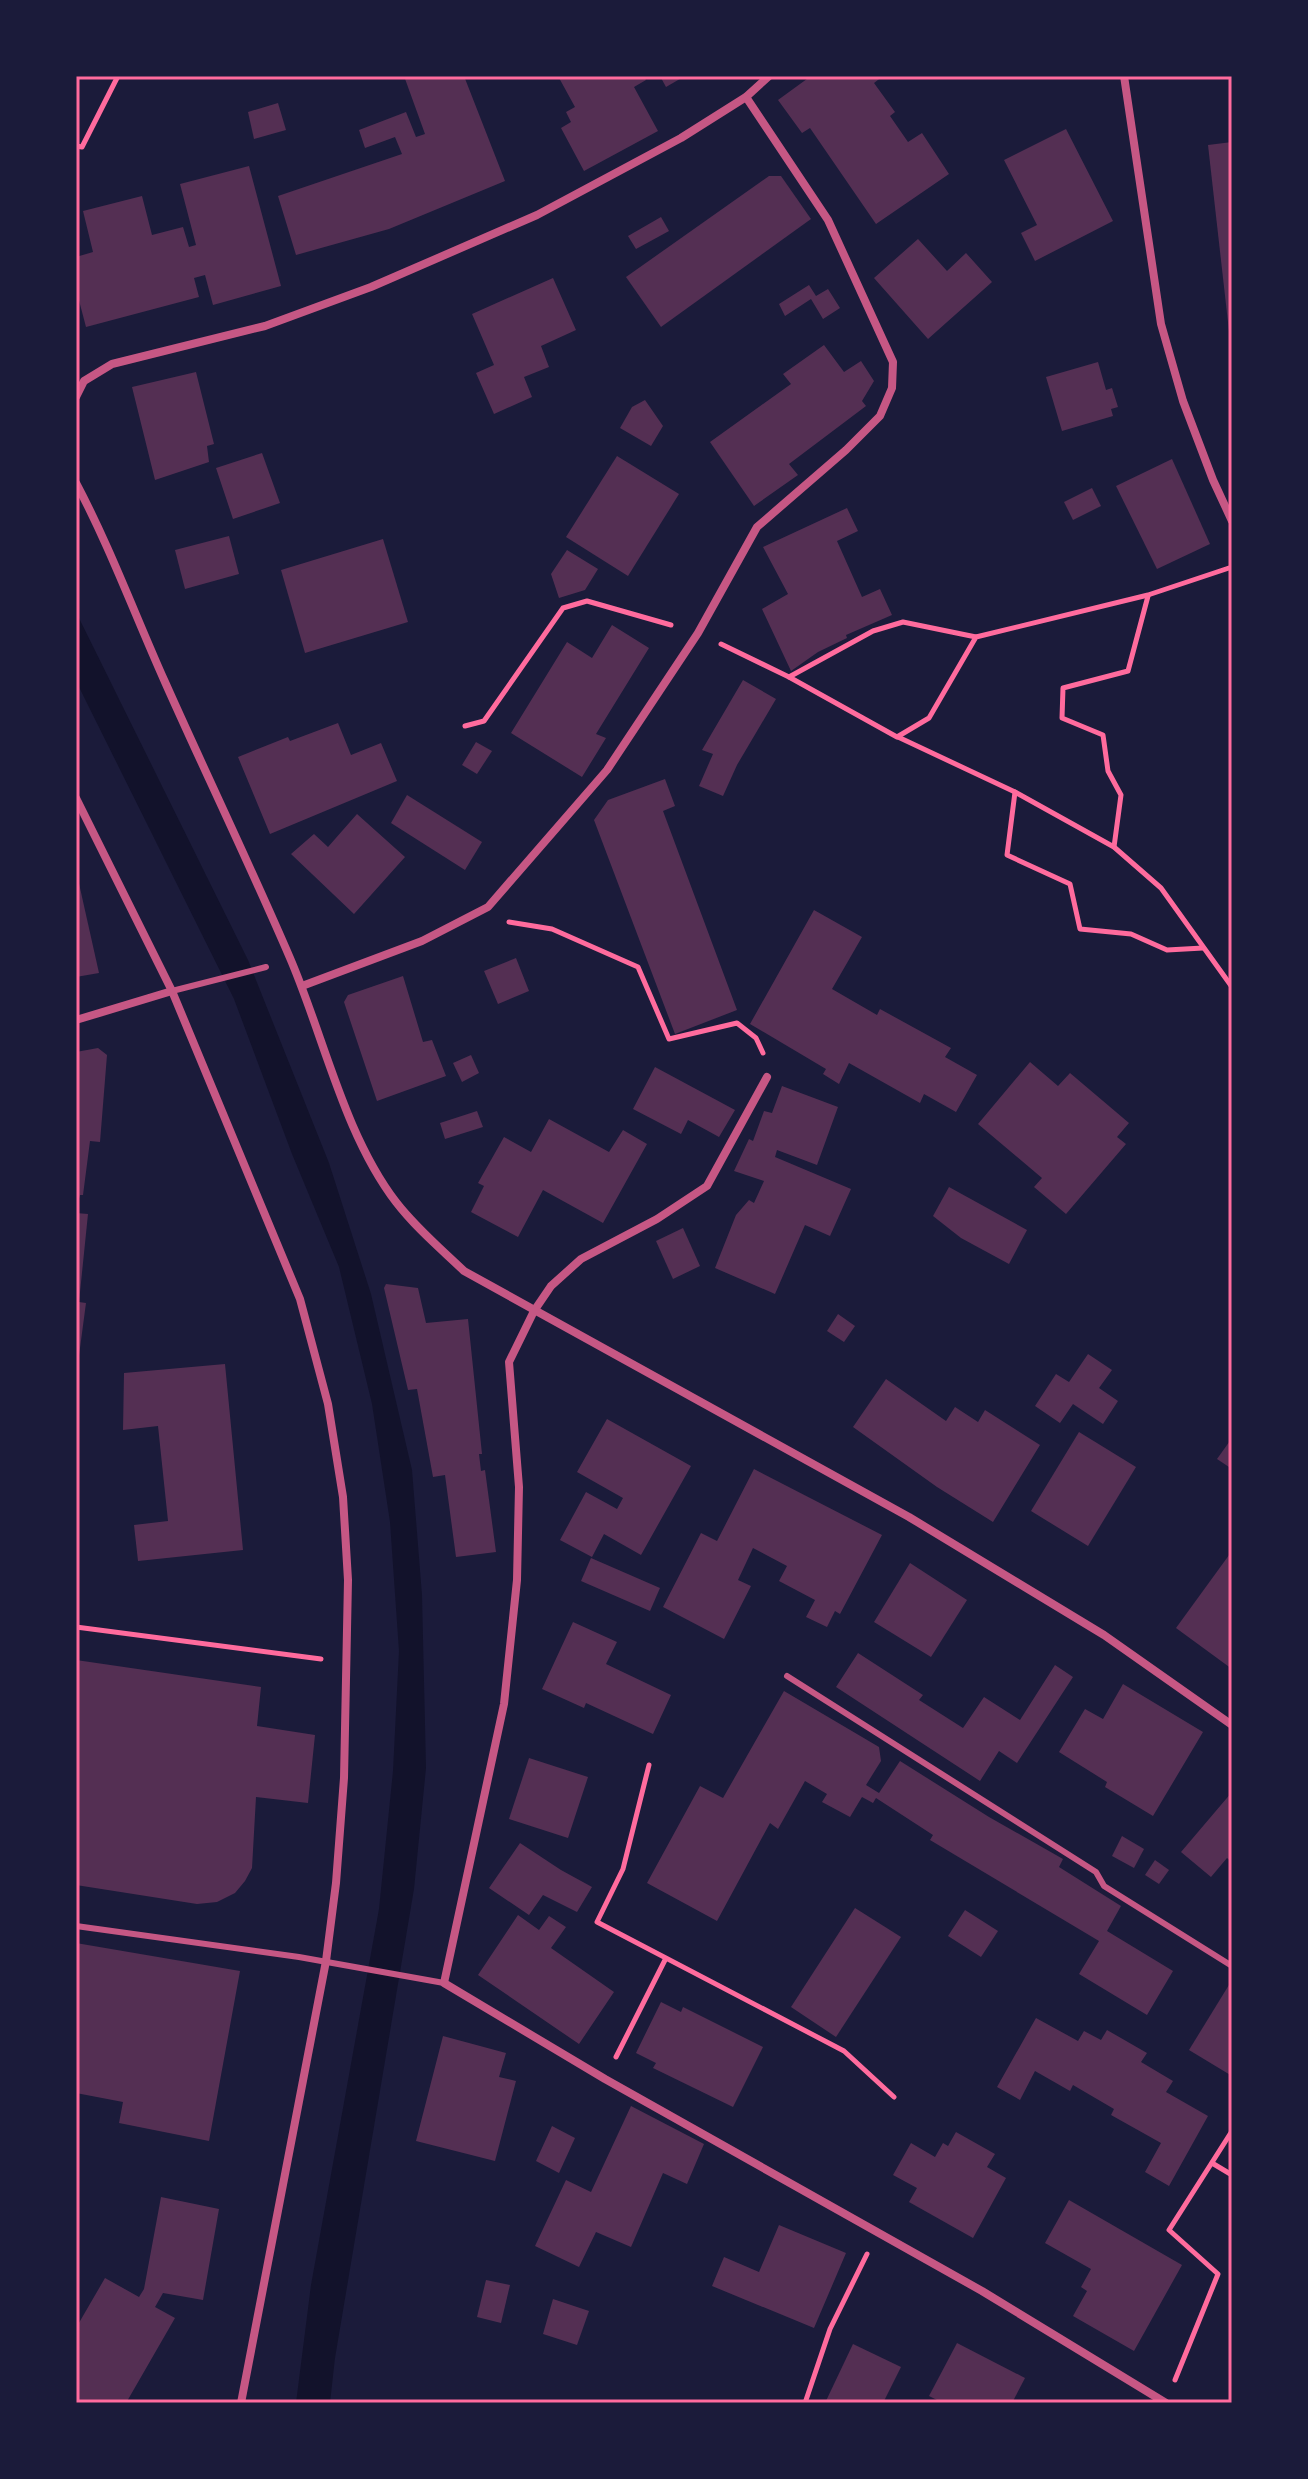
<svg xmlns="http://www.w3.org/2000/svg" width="1308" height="2479" viewBox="0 0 1308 2479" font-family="Barlow,sans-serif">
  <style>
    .water { fill: #12122b }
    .building { fill: #542f53 }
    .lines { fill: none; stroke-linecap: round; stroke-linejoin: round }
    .path { stroke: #ff6b9d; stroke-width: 5 }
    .service { stroke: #c65784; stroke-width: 6 }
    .minor { stroke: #c65784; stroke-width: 8 }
    .neatline { fill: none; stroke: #ff6b9d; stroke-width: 3 }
  </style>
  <rect width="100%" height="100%" fill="#1b1b3a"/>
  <polygon class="water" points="76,612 248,960 329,1163 371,1294 412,1470 422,1595 426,1768 414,1889 335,2358 330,2403 296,2403 311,2285 379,1909 393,1771 399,1651 390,1522 372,1404 339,1267 292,1154 234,999 76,681"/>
  <g class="building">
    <polygon points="404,76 464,76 505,181 389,229 296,255 278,196 402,154 395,137 365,148 359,130 406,112 416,137 425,134"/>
    <polygon points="558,76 643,76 646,80 634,87 658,131 584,171 561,128 571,122 566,112 575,107"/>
    <polygon points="660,76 685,76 666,87"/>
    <polygon points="811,76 883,76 874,83 895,112 890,116 908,142 922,133 949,174 876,224 810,128 802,133 778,100"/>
    <polygon points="278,103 286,130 254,139 248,112"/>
    <polygon points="1066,129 1113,221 1035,261 1021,233 1037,225 1004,160"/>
    <polygon points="1232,142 1232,340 1230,340 1208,145"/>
    <polygon points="249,166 281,286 213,305 205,275 194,278 199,297 86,327 76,289 76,257 93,252 83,211 142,196 152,235 183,227 189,247 196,245 180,184"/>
    <polygon points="769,176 781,176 811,219 661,327 626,277"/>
    <polygon points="661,217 669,231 636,249 628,236"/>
    <polygon points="918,239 947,271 966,253 992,282 928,339 874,278"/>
    <polygon points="553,278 576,330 541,346 549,367 524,377 532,397 494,414 476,373 494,365 472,314"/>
    <polygon points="809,285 816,296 828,289 840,308 823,319 811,299 785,316 779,304"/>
    <polygon points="824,345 844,372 861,361 874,381 862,401 866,406 789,464 798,475 754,506 710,442 791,384 783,374"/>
    <polygon points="1098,362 1106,390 1112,388 1118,407 1111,409 1113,416 1062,431 1046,377"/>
    <polygon points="196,372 214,444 207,446 209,462 155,480 132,387"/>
    <polygon points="645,400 663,426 651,446 620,428 632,407"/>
    <polygon points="262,453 280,503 233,519 216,468"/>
    <polygon points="617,456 679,494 628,576 566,537"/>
    <polygon points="1172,459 1210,544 1157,569 1116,486"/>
    <polygon points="1092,488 1101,506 1073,520 1064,502"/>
    <polygon points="847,508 858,531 837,541 862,597 880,589 892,615 846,635 847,638 818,652 791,671 762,609 788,594 763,547"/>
    <polygon points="229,536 239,574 185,589 175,550"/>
    <polygon points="383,539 408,622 305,653 281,570"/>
    <polygon points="567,550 598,569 585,590 559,598 551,574"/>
    <polygon points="612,625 649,648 596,734 606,738 582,777 511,733 567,642 592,658"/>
    <polygon points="743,680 776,699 737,765 723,796 699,786 713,754 702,750"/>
    <polygon points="338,723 351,755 381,743 397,781 270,834 238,757 288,737 290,741"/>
    <polygon points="476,742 492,751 477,774 462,765"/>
    <polygon points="665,779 675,806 663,811 737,1010 675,1034 594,820 608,800"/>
    <polygon points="407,795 482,842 465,870 391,823"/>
    <polygon points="357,814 405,857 354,914 291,854 314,834 328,847"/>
    <polygon points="76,870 99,973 76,977"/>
    <polygon points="814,910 862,937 832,989 877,1015 880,1009 951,1048 945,1057 977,1075 956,1112 924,1094 920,1103 849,1063 839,1084 823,1074 826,1069 750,1024"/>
    <polygon points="516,958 529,991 498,1004 484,971"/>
    <polygon points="403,976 423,1042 432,1040 446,1076 377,1101 344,1002 348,995"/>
    <polygon points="98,1048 107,1055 100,1142 90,1141 83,1195 80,1195 76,1209 76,1052"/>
    <polygon points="471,1055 479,1073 462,1082 453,1063"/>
    <polygon points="1030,1062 1058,1086 1070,1073 1129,1123 1117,1137 1126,1144 1066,1214 1034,1187 1042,1178 978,1124"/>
    <polygon points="655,1067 735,1110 719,1137 688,1120 681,1134 633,1109"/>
    <polygon points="782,1086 838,1107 817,1165 777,1150 775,1157 851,1189 830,1236 805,1225 775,1294 715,1268 736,1215 749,1200 754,1203 764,1181 734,1171 749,1139 753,1141 764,1111 772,1113"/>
    <polygon points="477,1111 483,1127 445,1139 440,1123"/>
    <polygon points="549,1119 609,1152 623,1130 647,1144 603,1223 543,1190 518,1237 471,1212 484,1186 478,1183 504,1137 531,1152"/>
    <polygon points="949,1187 1027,1230 1009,1264 961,1238 933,1216"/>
    <polygon points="76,1213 88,1214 79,1302 86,1303 78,1363"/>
    <polygon points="683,1228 700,1266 673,1279 656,1241"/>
    <polygon points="386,1284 418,1288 426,1323 468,1319 482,1454 479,1454 481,1471 485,1470 496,1552 456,1557 445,1475 433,1477 417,1389 408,1390 384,1288"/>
    <polygon points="838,1314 855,1326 844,1342 827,1331"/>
    <polygon points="1088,1354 1112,1370 1099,1388 1118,1401 1103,1424 1073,1404 1060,1423 1035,1406 1056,1374 1069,1382"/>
    <polygon points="225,1364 243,1550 138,1561 134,1525 168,1521 158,1426 123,1430 124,1373"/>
    <polygon points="886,1379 946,1421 955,1407 978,1422 985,1410 1040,1445 993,1522 937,1487 853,1427"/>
    <polygon points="607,1419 691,1466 641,1555 604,1534 592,1557 560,1540 586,1492 617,1509 623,1498 577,1472"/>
    <polygon points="1079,1432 1136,1467 1088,1546 1031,1511"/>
    <polygon points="1232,1438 1232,1469 1217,1459"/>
    <polygon points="754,1469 882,1535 840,1614 835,1611 827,1627 806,1617 815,1600 779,1581 787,1566 753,1548 738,1580 751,1586 724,1639 663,1607 701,1533 717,1541"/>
    <polygon points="1232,1551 1232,1669 1176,1628"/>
    <polygon points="591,1558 660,1588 650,1611 581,1581"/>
    <polygon points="910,1563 967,1600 931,1657 874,1622"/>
    <polygon points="573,1622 617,1642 606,1664 671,1695 653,1734 586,1703 584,1708 542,1689"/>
    <polygon points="858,1653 923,1695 919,1700 963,1728 984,1697 1020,1720 1055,1665 1073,1677 1017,1763 999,1751 980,1781 836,1687"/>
    <polygon points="76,1660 261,1687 257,1726 315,1735 308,1803 256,1797 252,1868 245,1881 235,1893 217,1902 197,1904 76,1885"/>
    <polygon points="1123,1684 1203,1732 1153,1816 1105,1787 1107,1782 1059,1752 1085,1709 1103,1719"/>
    <polygon points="784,1691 879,1747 881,1761 866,1785 879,1793 900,1761 989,1817 1063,1859 1059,1867 1121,1906 1107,1931 1173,1971 1147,2015 1079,1974 1099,1941 930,1840 933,1835 876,1798 873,1803 862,1797 850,1817 822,1802 827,1794 805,1781 778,1829 770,1823 717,1921 647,1883 700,1786 723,1798"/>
    <polygon points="529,1758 588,1777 568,1838 509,1819"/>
    <polygon points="1232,1792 1232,1862 1227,1858 1211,1877 1181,1852"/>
    <polygon points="1122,1836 1144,1849 1134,1868 1112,1856"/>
    <polygon points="520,1843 561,1870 592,1887 577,1912 543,1895 529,1915 489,1888"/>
    <polygon points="1155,1860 1169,1870 1159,1884 1145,1875"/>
    <polygon points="855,1908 901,1937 836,2037 791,2007"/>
    <polygon points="965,1910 998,1931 981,1957 948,1936"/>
    <polygon points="518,1915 539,1930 549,1916 566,1927 551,1948 614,1992 579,2044 478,1975"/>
    <polygon points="76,1943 240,1971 209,2141 119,2123 123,2102 76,2093"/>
    <polygon points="1232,1980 1232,2076 1189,2050"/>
    <polygon points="661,2002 681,2012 683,2007 763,2047 733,2107 653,2068 656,2063 636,2053"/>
    <polygon points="1036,2018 1078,2041 1084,2031 1101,2040 1107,2030 1147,2053 1141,2062 1173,2081 1166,2092 1208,2116 1169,2186 1145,2172 1161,2143 1111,2115 1114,2109 1073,2085 1070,2091 1035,2071 1020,2100 997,2087"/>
    <polygon points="443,2036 506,2053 499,2077 516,2081 495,2161 416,2141"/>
    <polygon points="631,2106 704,2144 687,2184 663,2173 631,2247 596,2232 579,2267 535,2246 566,2180 591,2192"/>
    <polygon points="552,2126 575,2138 559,2173 536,2161"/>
    <polygon points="956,2132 995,2154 987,2167 1006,2178 973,2238 909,2202 917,2188 893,2175 911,2143 935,2157 943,2143 948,2146"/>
    <polygon points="161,2197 219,2209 203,2300 163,2293 155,2307 175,2318 126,2403 76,2403 76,2328 105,2278 139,2297 144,2289"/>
    <polygon points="1069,2200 1182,2265 1134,2351 1073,2316 1087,2291 1081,2287 1091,2269 1045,2243"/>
    <polygon points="779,2225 846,2253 814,2328 712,2286 724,2257 759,2272"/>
    <polygon points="486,2280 510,2285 501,2323 477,2317"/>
    <polygon points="553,2299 589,2311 577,2345 543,2334"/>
    <polygon points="957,2343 1025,2378 1012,2403 943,2403 929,2396"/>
    <polygon points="853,2344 901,2367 883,2403 825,2403"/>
  </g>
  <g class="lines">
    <g class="path">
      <polyline points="76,146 82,147 118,76"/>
      <polyline points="721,644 789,677 897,737 929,718 976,637 1148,595 1232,567"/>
      <polyline points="789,677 873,631 903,622 976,637"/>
      <polyline points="465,726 484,721 563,608 587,601 671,625"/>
      <polyline points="898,737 1015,792 1114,847 1161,888 1232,987"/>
      <polyline points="1015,792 1007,855 1070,884 1080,929 1131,934 1167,950 1203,948"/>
      <polyline points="1114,847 1121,795 1108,771 1103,735 1062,718 1063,688 1128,671 1148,596"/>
      <polyline points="509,922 552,929 638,967 669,1039 737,1023 756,1038 763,1053"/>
      <polyline points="76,1627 321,1659"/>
      <polyline points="649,1765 623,1869 597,1922 844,2051 894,2097"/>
      <polyline points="616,2057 665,1960"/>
      <polyline points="1212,2163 1232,2175"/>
      <polyline points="1175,2380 1218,2274 1169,2230 1232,2131"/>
      <polyline points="805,2403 830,2329 867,2254"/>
    </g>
    <g class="service">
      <polyline points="172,991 266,967"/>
      <polyline points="787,1676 1096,1872 1104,1886 1232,1966"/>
      <polyline points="76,1926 299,1957 444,1983"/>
    </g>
    <g class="minor">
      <polyline points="1124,76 1161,324 1183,401 1213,480 1232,521"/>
      <polyline points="76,397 84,381 112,364 265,326 371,287 537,215 681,138 746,97 769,76"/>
      <path d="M 76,483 C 110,547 135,615 165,682 C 206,774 250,865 290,958 C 324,1037 344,1134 396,1202 C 416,1228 441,1249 464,1271 L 909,1517 L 1104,1635 L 1232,1725"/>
      <polyline points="76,798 172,991 300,1299 328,1404 343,1497 348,1580 344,1778 336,1883 326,1961 241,2403"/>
      <polyline points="302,986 422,941 488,907 607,770 698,633 757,527 846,450 880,416 892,388 893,362 828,220 746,97"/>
      <polyline points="76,1020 172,991"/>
      <polyline points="767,1077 707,1186 657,1219 581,1259 551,1286 534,1311 509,1362 519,1487 517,1580 504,1704 444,1983 605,2079 982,2291 1166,2403"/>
    </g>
  </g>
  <rect width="1308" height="2479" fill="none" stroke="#1b1b3a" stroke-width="156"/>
  <rect x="78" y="78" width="1152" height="2323" class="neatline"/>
</svg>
